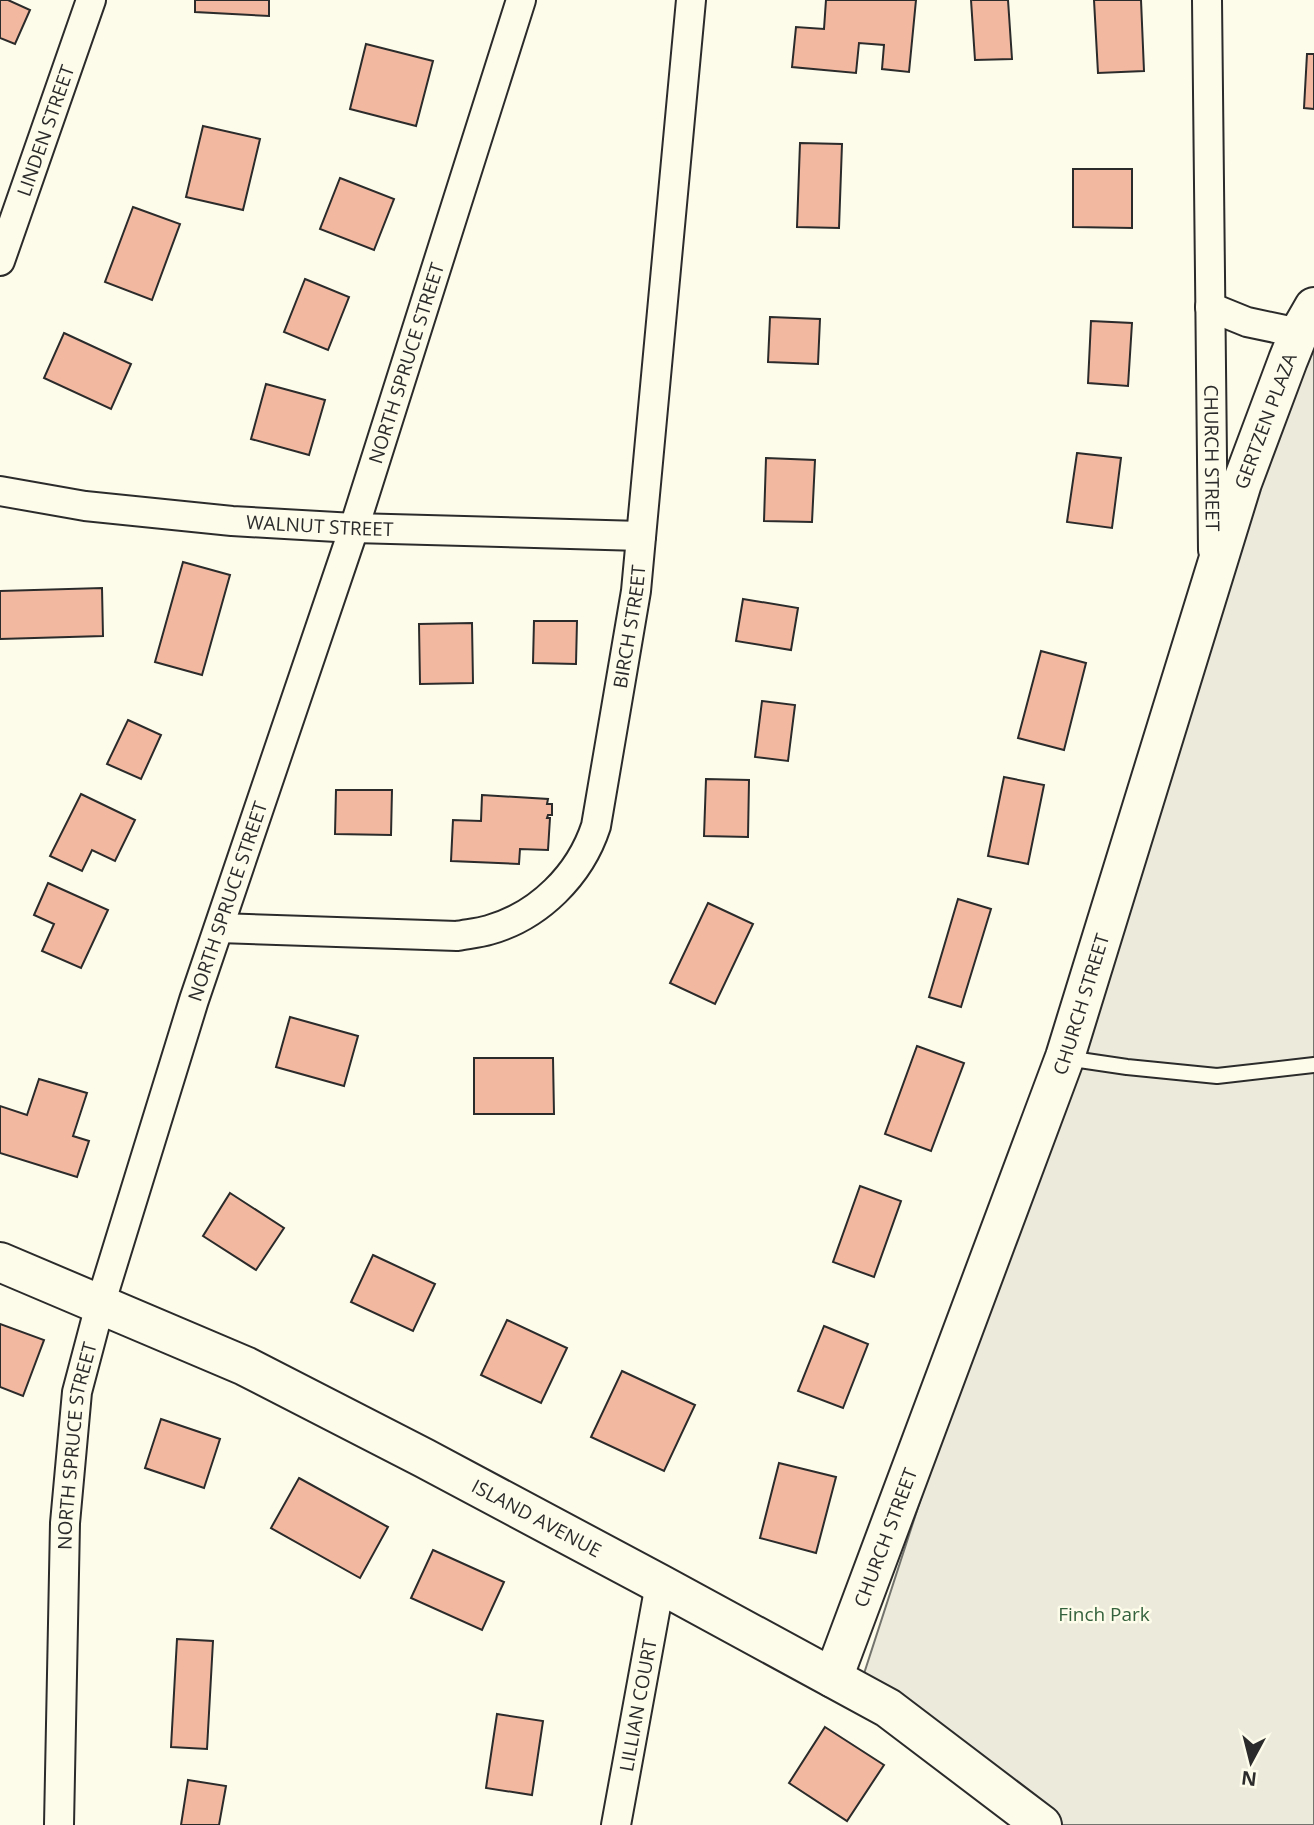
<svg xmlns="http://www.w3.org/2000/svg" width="1314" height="1825" viewBox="0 0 1314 1825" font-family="'Open Sans',sans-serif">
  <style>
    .green { fill: #ecebdb; stroke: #74746e; stroke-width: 2 }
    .building { fill: #f2b8a0; stroke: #2b2b2b; stroke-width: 2 }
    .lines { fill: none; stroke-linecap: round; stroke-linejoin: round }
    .lane-casing { stroke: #2b2b2b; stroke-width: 18 }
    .street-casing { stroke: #2b2b2b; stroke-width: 32 }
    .secondary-casing { stroke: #2b2b2b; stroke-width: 42 }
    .lane { stroke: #fdfbea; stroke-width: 14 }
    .street { stroke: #fdfbea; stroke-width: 28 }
    .secondary { stroke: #fdfbea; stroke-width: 38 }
    .labels { text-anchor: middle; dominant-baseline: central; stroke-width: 5; stroke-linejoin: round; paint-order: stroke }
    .street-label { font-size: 19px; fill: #2b2b2b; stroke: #fdfbea }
    .park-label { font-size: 19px; fill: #34623c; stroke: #fdfbea }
  </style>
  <rect width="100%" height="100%" fill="#fdfbea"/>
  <polygon class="green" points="1314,300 1314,1825 1019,1825 860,1686 1303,322"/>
  <g class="building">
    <polygon points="0,0 8,0 30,10 15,44 0,38"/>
    <polygon points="195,0 269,0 269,16 195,12"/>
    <polygon points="826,0 916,0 909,72 882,69 884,45 859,43 856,73 792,67 796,27 824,29"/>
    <polygon points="971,0 1008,0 1012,59 975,60"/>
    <polygon points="1094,0 1141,0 1144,71 1098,73"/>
    <polygon points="366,44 433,61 416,126 350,109"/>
    <polygon points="1307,54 1314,54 1314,109 1304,108"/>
    <polygon points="203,126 260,139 243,210 186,197"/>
    <polygon points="800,143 842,144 839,228 797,227"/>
    <polygon points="1073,169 1132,169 1132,228 1073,227"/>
    <polygon points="340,178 394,199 374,250 320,229"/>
    <polygon points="133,207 180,224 152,300 105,282"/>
    <polygon points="305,279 349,297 328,350 284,332"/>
    <polygon points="770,317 820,319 818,364 768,362"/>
    <polygon points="1091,321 1132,323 1128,386 1088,383"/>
    <polygon points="64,333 131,364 111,409 44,378"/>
    <polygon points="266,384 325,400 309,455 251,439"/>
    <polygon points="1077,453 1121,458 1112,528 1067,522"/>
    <polygon points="766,458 815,460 812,522 764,521"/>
    <polygon points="183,562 230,575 202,675 155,662"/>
    <polygon points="102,588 103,636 0,639 0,591"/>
    <polygon points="743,599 798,608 791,650 736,641"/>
    <polygon points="534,621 577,621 576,664 533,663"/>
    <polygon points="472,623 473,683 420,684 419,624"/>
    <polygon points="1041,651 1086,663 1064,750 1018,738"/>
    <polygon points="762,701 795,705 788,761 755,757"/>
    <polygon points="128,720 161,735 141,779 107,764"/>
    <polygon points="1004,777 1044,785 1028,864 988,856"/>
    <polygon points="706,779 749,780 748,837 704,836"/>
    <polygon points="336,790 392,790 391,835 335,834"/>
    <polygon points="81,794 135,820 115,861 92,850 82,871 50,856"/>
    <polygon points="482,795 548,799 547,804 552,804 552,815 548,815 547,818 550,818 548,850 520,849 519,864 451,861 453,820 481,821"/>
    <polygon points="48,883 108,910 81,968 42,951 54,924 34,915"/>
    <polygon points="958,899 991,909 961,1007 929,997"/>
    <polygon points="708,903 753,924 715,1004 670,983"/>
    <polygon points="290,1017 358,1036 344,1086 276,1067"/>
    <polygon points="917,1046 964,1063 931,1151 885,1134"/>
    <polygon points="474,1058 553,1058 554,1114 474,1114"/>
    <polygon points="39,1079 87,1093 73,1136 89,1141 77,1177 0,1153 0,1106 27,1115"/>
    <polygon points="860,1186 901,1201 874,1277 833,1262"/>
    <polygon points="230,1193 284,1228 256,1270 203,1236"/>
    <polygon points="373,1255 435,1284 413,1331 351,1302"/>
    <polygon points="507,1320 567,1348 541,1403 481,1375"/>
    <polygon points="0,1324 44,1340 23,1396 0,1387"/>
    <polygon points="824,1326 868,1344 843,1408 798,1391"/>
    <polygon points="622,1371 695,1405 664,1471 591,1437"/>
    <polygon points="161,1419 220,1439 204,1488 145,1468"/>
    <polygon points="779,1463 836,1477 816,1553 760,1538"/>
    <polygon points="299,1478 388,1527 360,1578 271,1528"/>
    <polygon points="433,1550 504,1582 482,1630 411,1598"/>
    <polygon points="177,1639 213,1641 207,1749 171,1747"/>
    <polygon points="497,1714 543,1721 532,1795 486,1788"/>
    <polygon points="825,1727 884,1765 847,1821 789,1783"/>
    <polygon points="188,1780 226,1786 219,1825 181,1825"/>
  </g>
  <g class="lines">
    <g class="lane-casing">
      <polyline id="lane" points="1066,1058 1127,1067 1217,1076 1314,1065"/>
    </g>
    <g class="street-casing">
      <g id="street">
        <path id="s1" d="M 1207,0 L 1213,550"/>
        <path id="s2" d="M 0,261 L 91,0"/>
        <polyline points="1210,307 1247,322 1299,333"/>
        <path id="s3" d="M 0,491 L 85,506 L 232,521 L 354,528 L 641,536"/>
        <path id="s4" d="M 219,928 L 457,936 C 467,934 479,933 489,930 C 539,916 580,875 596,826 L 636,591 L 691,0"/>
        <path id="s5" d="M 59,1825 L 65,1523 L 77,1392 L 100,1305 L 194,1000 L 354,528 L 521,0"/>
        <path id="s6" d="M 616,1825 L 660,1584"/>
      </g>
    </g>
    <g class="secondary-casing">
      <g id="secondary">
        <path id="s7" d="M 0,1262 L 245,1366 L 424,1458 L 660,1584 L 888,1708 L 1042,1825"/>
        <path id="s8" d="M 833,1678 L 1065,1057 L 1242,483 L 1288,360 L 1299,333 L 1314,307"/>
      </g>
    </g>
    <use href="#lane" class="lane"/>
    <use href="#street" class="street"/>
    <use href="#secondary" class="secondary"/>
  </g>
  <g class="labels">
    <g class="street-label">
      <text stroke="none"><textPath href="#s2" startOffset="138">LINDEN STREET</textPath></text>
      <text stroke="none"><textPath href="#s5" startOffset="1514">NORTH SPRUCE STREET</textPath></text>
      <text stroke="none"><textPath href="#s8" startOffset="1330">GERTZEN PLAZA</textPath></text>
      <text stroke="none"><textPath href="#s1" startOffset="458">CHURCH STREET</textPath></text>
      <text stroke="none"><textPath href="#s3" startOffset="322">WALNUT STREET</textPath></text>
      <text stroke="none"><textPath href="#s4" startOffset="628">BIRCH STREET</textPath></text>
      <text stroke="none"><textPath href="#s5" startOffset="947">NORTH SPRUCE STREET</textPath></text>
      <text stroke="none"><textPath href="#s8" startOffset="718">CHURCH STREET</textPath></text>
      <text stroke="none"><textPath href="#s5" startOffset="380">NORTH SPRUCE STREET</textPath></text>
      <text stroke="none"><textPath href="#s7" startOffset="595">ISLAND AVENUE</textPath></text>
      <text stroke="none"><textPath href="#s8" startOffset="150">CHURCH STREET</textPath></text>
      <text stroke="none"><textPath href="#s6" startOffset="122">LILLIAN COURT</textPath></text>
    </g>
    <g class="park-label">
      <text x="1104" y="1614">Finch Park</text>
    </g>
  </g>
  <g transform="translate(1251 1762) rotate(187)" stroke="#fdfbea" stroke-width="5" paint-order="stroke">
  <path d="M0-5L12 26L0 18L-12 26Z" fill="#2b2b2b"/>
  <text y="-10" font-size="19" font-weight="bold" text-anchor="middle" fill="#2b2b2b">N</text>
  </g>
</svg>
